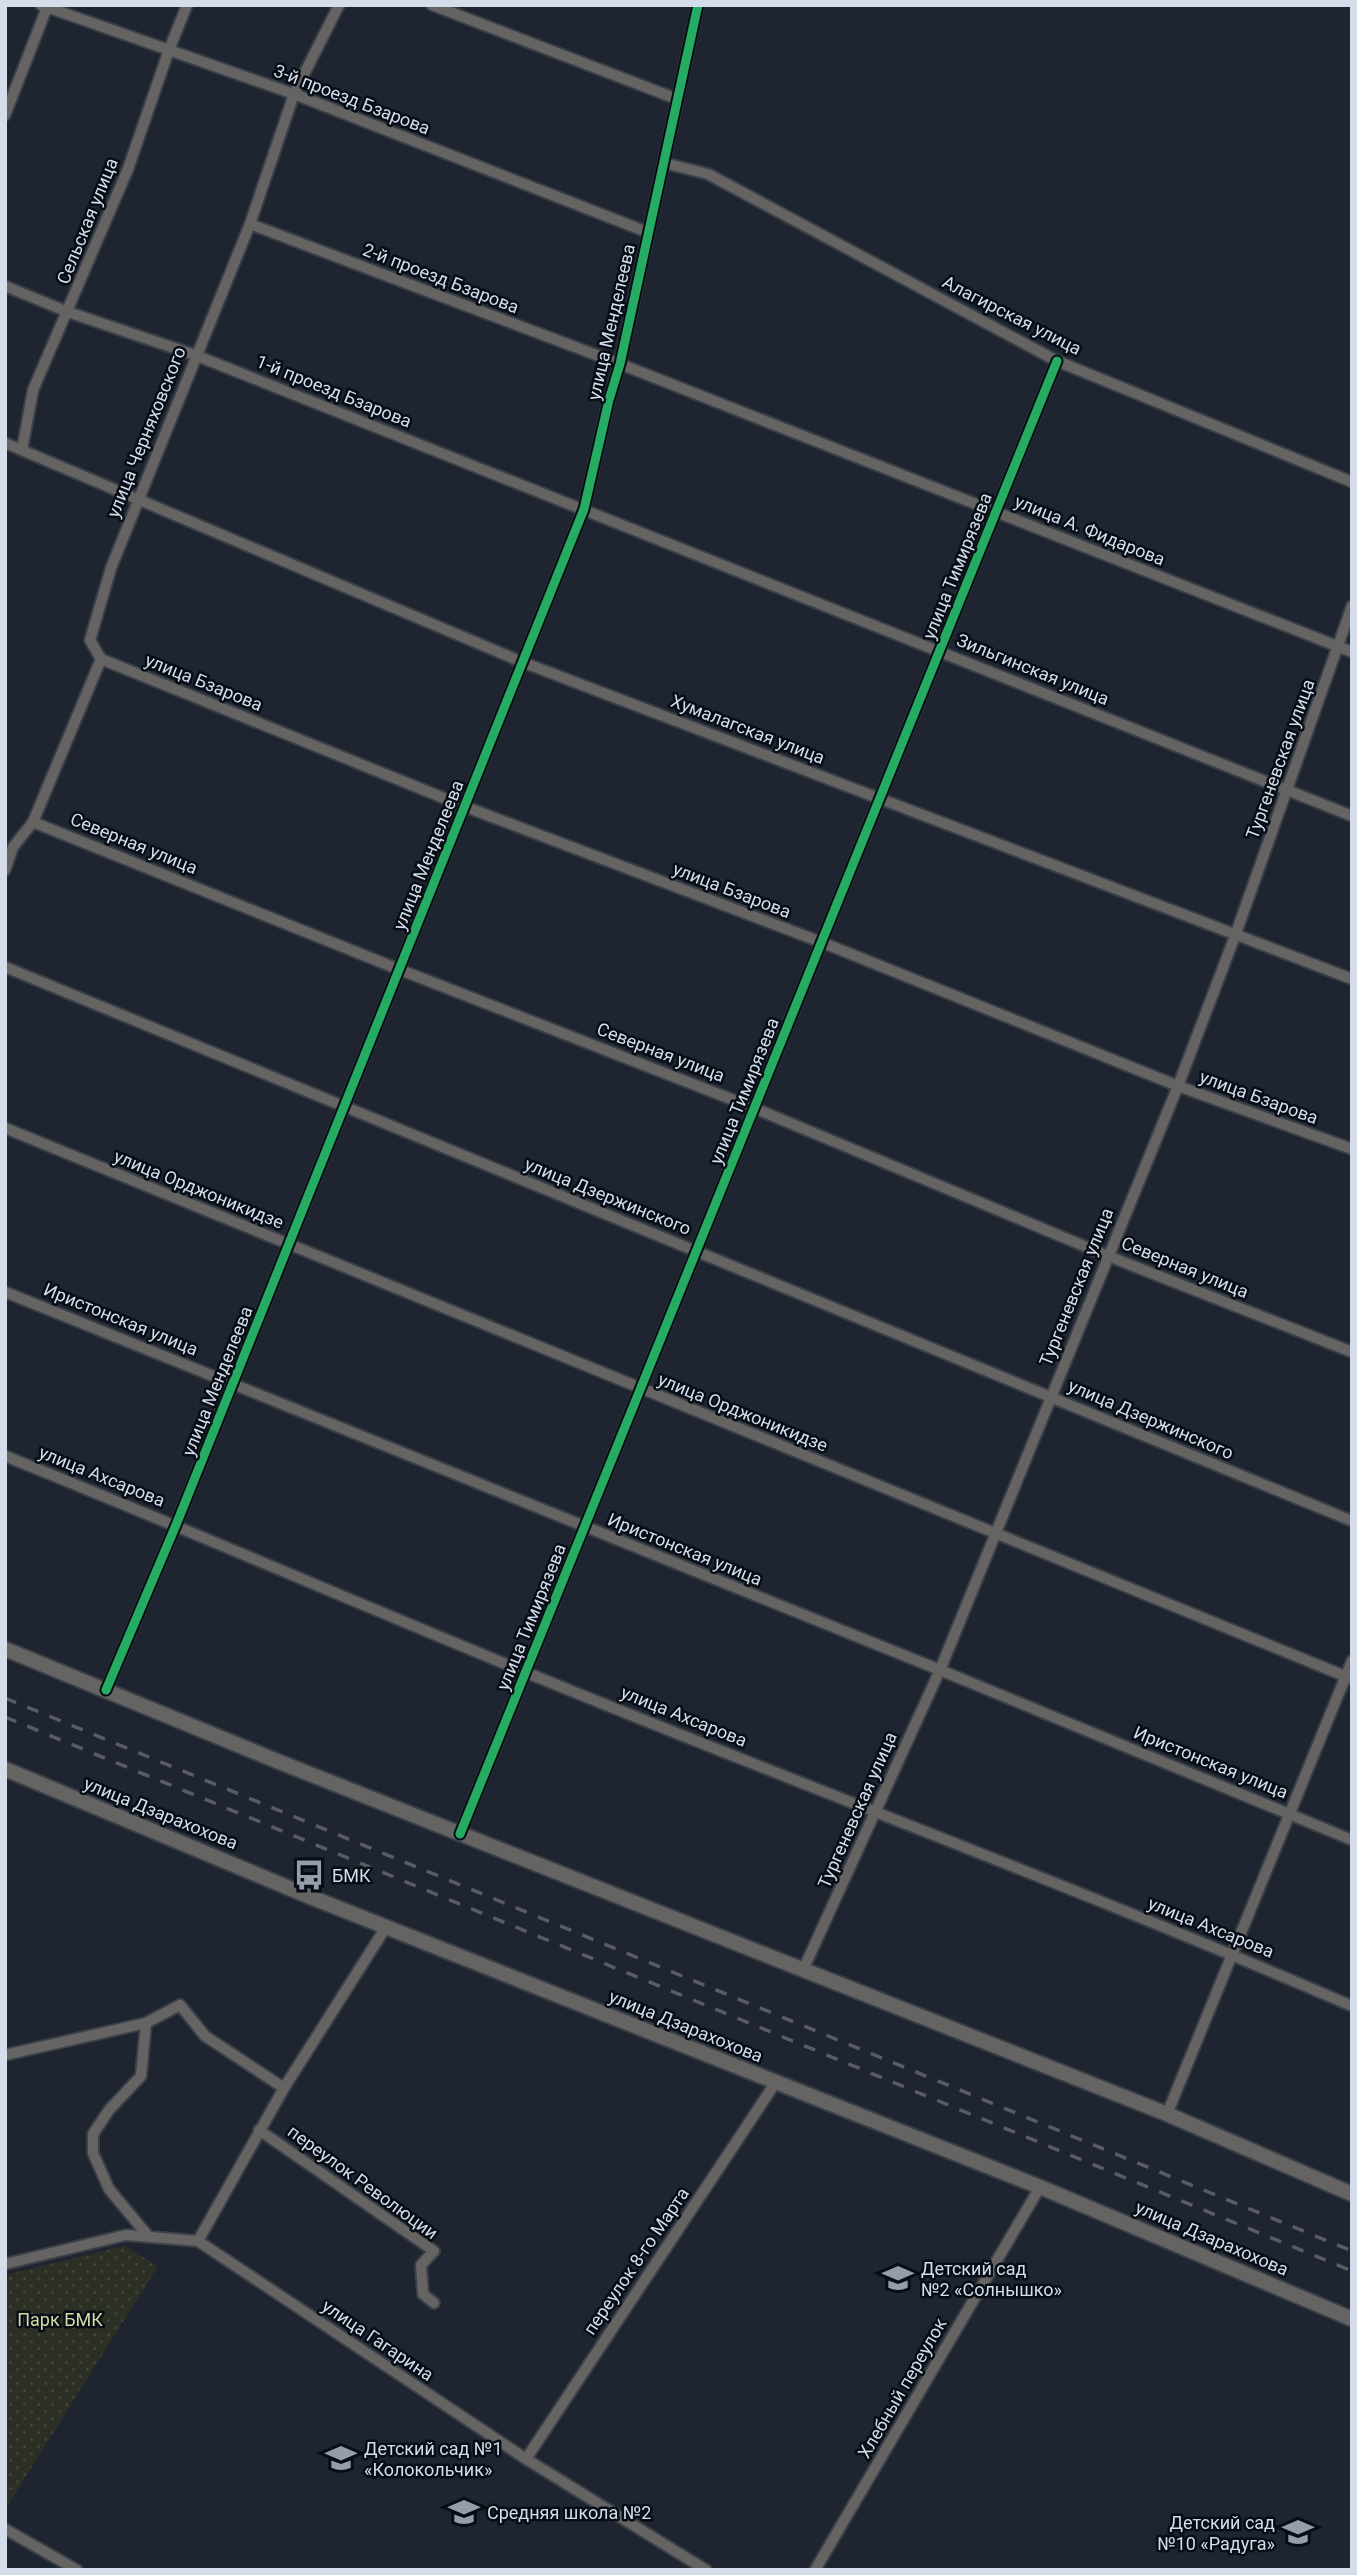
<svg xmlns="http://www.w3.org/2000/svg" width="1357" height="2575" viewBox="0 0 1357 2575" font-family="Roboto,sans-serif">
  <style>
    .park { fill: url(#park-dots) }
    .lines { fill: none; stroke-linecap: round; stroke-linejoin: round }
    .minor-casing { stroke: #394048; stroke-width: 14 }
    .tertiary-casing { stroke: #394048; stroke-width: 18 }
    .minor { stroke: #666363; stroke-width: 10 }
    .tertiary { stroke: #666363; stroke-width: 14 }
    .rail { stroke: #5a5c63; stroke-width: 3.5; stroke-dasharray: 12 12; stroke-linecap: butt }
    .cycleway-casing { stroke: #070d15; stroke-width: 13 }
    .cycleway { stroke: #26ab63; stroke-width: 9 }
    .labels { text-anchor: middle; dominant-baseline: central; stroke-width: 5; stroke-linejoin: round; paint-order: stroke }
    .street-label { font-size: 18px; fill: #d5ddeb; stroke: #070d15 }
    .poi-label { font-size: 18px; fill: #d5ddeb; stroke: #070d15; text-anchor: start }
    .park-label { font-size: 18px; fill: #d1dda5; stroke: #070d15 }
  </style>
  <defs>
    <pattern id="park-dots" width="8" height="8" patternUnits="userSpaceOnUse" patternTransform="scale(1.75)"><rect width="8" height="8" fill="#2c2f23"/><path d="M2 2h.1M6 6h.1" fill="none" stroke="#404338" stroke-width="1.8" stroke-linecap="round"/></pattern>
  </defs>
  <rect width="100%" height="100%" fill="#1e2530"/>
  <polygon class="park" points="124,2246 158,2266 6,2508 5,2275"/>
  <g class="lines">
    <g class="minor-casing">
      <g id="minor">
        <polyline points="41,5 294,94 647,232"/>
        <polyline points="432,5 677,99"/>
        <polyline points="5,115 48,5"/>
        <polyline points="664,163 708,174 1057,361 1352,482"/>
        <polyline points="250,224 620,364 1352,652"/>
        <polyline points="5,286 68,312 195,355 1352,816"/>
        <polyline points="5,443 522,662 1352,979"/>
        <polyline points="22,450 33,390 128,169 169,50 187,5"/>
        <polyline points="101,659 466,807 821,942 1178,1086 1352,1149"/>
        <polyline points="33,822 398,969 754,1108 1108,1256 1352,1352"/>
        <polyline points="5,870 13,847 33,822 101,659 90,640 111,568 250,224 294,94 339,5"/>
        <polyline points="5,967 1352,1521"/>
        <polyline points="5,1128 1352,1679"/>
        <polyline points="5,1292 940,1670 1352,1840"/>
        <path d="M 5,1456 C 179,1526 352,1601 525,1672 C 800,1785 1079,1888 1352,2006"/>
        <polyline points="106,1690 176,1525 584,509 609,400 620,364 698,5"/>
        <polyline points="460,1834 1057,361"/>
        <polyline points="803,1970 940,1670 1178,1086 1235,936 1352,606"/>
        <polyline points="146,2023 141,2076 109,2110 93,2134 93,2153 109,2189 149,2237"/>
        <polyline points="5,2055 146,2023 180,2005 205,2036 284,2088"/>
        <polyline points="1167,2114 1352,1661"/>
        <polyline points="259,2130 434,2251 421,2265 423,2294 434,2303"/>
        <polyline points="198,2241 284,2088 386,1927"/>
        <polyline points="5,2264 126,2235 198,2241 526,2459 706,2570"/>
        <polyline points="526,2459 776,2082"/>
        <polyline points="5,2529 77,2570"/>
        <polyline points="815,2570 1040,2187"/>
      </g>
    </g>
    <g class="tertiary-casing">
      <g id="tertiary">
        <polyline points="5,1649 277,1761 1167,2114 1352,2194"/>
        <polyline points="5,1769 308,1896 1040,2187 1352,2319"/>
      </g>
    </g>
    <use href="#minor" class="minor"/>
    <use href="#tertiary" class="tertiary"/>
    <g class="rail">
      <polyline points="5,1698 1352,2251"/>
      <polyline points="5,1717 1352,2271"/>
    </g>
    <g class="cycleway-casing">
      <g id="cycleway">
        <polyline points="106,1690 176,1525 584,509 609,400 620,364 698,5"/>
        <polyline points="460,1834 1057,361"/>
      </g>
    </g>
    <use href="#cycleway" class="cycleway"/>
  </g>
  <defs>
    <g id="bus-bare" transform="scale(2.415)"><path d="M-5-6H5V4H4V6H2V4H-2V6H-4V4H-5ZM-3.5-4V0h7V-4ZM-3.5 1.2v1.5H-2V1.2ZM2 1.2v1.5H3.5V1.2Z" fill="#959daa" stroke="#070d15" stroke-width="2.5" paint-order="stroke"/></g>
    <g id="school-bare" transform="scale(2.415)"><path d="M0-5L7-2L0 1L-7-2ZM-4 1L0 2.5L4 1V4Q0 6-4 4Z" fill="#959daa" stroke="#070d15" stroke-width="2.5" paint-order="stroke"/></g>
  </defs>
  <g fill-rule="evenodd">
    <use href="#bus-bare" x="309" y="1875"/>
    <use href="#school-bare" x="898" y="2278"/>
    <use href="#school-bare" x="341" y="2458"/>
    <use href="#school-bare" x="464" y="2512"/>
    <use href="#school-bare" x="1298" y="2532"/>
  </g>
  <g class="labels">
    <g class="street-label">
      <text transform="translate(352 99) rotate(21)">3-й проезд Бзарова</text>
      <text transform="translate(87 221) rotate(-68)">Сельская улица</text>
      <text transform="translate(441 278) rotate(21)">2-й проезд Бзарова</text>
      <text transform="translate(1012 315) rotate(27)">Алагирская улица</text>
      <text transform="translate(611 322) rotate(-77)">улица Менделеева</text>
      <text transform="translate(334 391) rotate(22)">1-й проезд Бзарова</text>
      <text transform="translate(146 432) rotate(-68)">улица Черняховского</text>
      <text transform="translate(1090 530) rotate(22)">улица А. Фидарова</text>
      <text transform="translate(957 566) rotate(-68)">улица Тимирязева</text>
      <text transform="translate(1033 669) rotate(22)">Зильгинская улица</text>
      <text transform="translate(204 682) rotate(22)">улица Бзарова</text>
      <text transform="translate(748 729) rotate(21)">Хумалагская улица</text>
      <text transform="translate(1280 759) rotate(-70)">Тургеневская улица</text>
      <text transform="translate(134 843) rotate(22)">Северная улица</text>
      <text transform="translate(428 855) rotate(-68)">улица Менделеева</text>
      <text transform="translate(732 890) rotate(21)">улица Бзарова</text>
      <text transform="translate(661 1052) rotate(21)">Северная улица</text>
      <text transform="translate(744 1091) rotate(-68)">улица Тимирязева</text>
      <text transform="translate(1259 1097) rotate(20)">улица Бзарова</text>
      <text transform="translate(199 1189) rotate(22)">улица Орджоникидзе</text>
      <text transform="translate(608 1196) rotate(22)">улица Дзержинского</text>
      <text transform="translate(1185 1267) rotate(22)">Северная улица</text>
      <text transform="translate(1076 1287) rotate(-68)">Тургеневская улица</text>
      <text transform="translate(121 1319) rotate(22)">Иристонская улица</text>
      <text transform="translate(217 1381) rotate(-68)">улица Менделеева</text>
      <text transform="translate(743 1412) rotate(22)">улица Орджоникидзе</text>
      <text transform="translate(1151 1419) rotate(23)">улица Дзержинского</text>
      <text transform="translate(102 1476) rotate(22)">улица Ахсарова</text>
      <text transform="translate(685 1549) rotate(22)">Иристонская улица</text>
      <text transform="translate(531 1617) rotate(-68)">улица Тимирязева</text>
      <text transform="translate(684 1716) rotate(22)">улица Ахсарова</text>
      <text transform="translate(1211 1762) rotate(22)">Иристонская улица</text>
      <text transform="translate(857 1810) rotate(-66)">Тургеневская улица</text>
      <text transform="translate(161 1813) rotate(22)">улица Дзарахохова</text>
      <text transform="translate(1211 1927) rotate(22)">улица Ахсарова</text>
      <text transform="translate(686 2026) rotate(22)">улица Дзарахохова</text>
      <text transform="translate(363 2182) rotate(36)">переулок Революции</text>
      <text transform="translate(1212 2238) rotate(23)">улица Дзарахохова</text>
      <text transform="translate(636 2261) rotate(-56)">переулок 8-го Марта</text>
      <text transform="translate(378 2340) rotate(34)">улица Гагарина</text>
      <text transform="translate(902 2388) rotate(-60)">Хлебный переулок</text>
    </g>
    <g class="poi-label">
      <text x="332" y="1875">БМК</text>
      <text x="921" y="2268">Детский сад<tspan x="921" dy="21">№2 «Солнышко»</tspan></text>
      <text x="364" y="2448">Детский сад №1<tspan x="364" dy="21">«Колокольчик»</tspan></text>
      <text x="487" y="2512">Средняя школа №2</text>
      <text x="1275" y="2522" text-anchor="end">Детский сад<tspan x="1275" dy="21">№10 «Радуга»</tspan></text>
    </g>
    <g class="park-label">
      <text x="60" y="2319">Парк БМК</text>
    </g>
  </g>
  <rect width="1357" height="2575" fill="none" stroke="#d5ddeb" stroke-width="14"/>
</svg>
